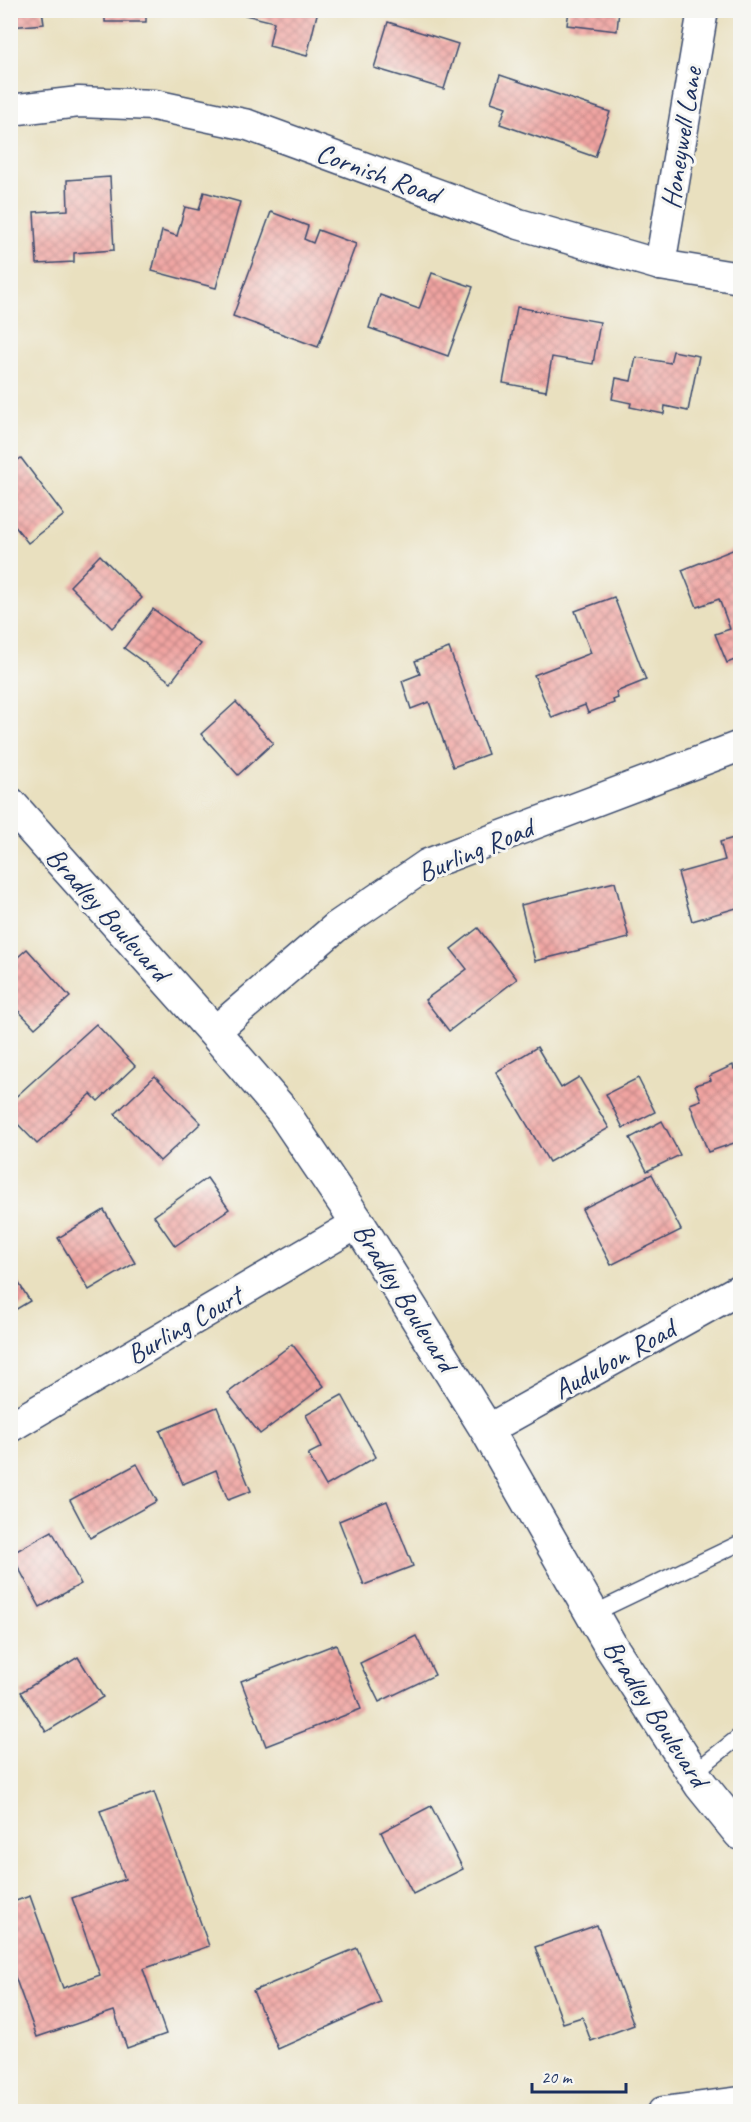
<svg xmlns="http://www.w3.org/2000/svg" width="751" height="2122" viewBox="0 0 751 2122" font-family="Caveat,sans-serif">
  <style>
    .building { fill: url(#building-cross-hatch) }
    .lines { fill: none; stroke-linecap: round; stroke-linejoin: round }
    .service-casing { stroke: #3a4a6d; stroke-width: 18 }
    .minor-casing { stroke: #3a4a6d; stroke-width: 33 }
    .secondary-casing { stroke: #3a4a6d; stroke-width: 36 }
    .service { stroke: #fff; stroke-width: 15 }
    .minor { stroke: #fff; stroke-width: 30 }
    .secondary { stroke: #fff; stroke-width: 33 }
    .labels { text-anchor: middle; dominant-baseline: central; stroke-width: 6; stroke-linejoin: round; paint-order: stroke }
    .street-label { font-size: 28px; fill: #1b2f5e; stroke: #f6f6f2 }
  </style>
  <defs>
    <pattern id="building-cross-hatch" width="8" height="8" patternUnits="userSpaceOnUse" patternTransform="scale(1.5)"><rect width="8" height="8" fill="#f1a4a1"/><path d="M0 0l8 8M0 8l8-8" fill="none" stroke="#c28686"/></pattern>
  </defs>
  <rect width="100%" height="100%" fill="#f6f6f2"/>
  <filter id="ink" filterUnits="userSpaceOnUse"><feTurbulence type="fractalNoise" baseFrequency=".0167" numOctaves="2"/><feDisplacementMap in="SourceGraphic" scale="12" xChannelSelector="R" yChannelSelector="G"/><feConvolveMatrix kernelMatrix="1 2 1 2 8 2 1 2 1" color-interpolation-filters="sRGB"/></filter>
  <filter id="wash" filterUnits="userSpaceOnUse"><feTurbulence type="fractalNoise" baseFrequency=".008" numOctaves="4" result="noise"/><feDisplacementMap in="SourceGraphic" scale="24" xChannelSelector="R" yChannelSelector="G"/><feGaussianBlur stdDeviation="1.35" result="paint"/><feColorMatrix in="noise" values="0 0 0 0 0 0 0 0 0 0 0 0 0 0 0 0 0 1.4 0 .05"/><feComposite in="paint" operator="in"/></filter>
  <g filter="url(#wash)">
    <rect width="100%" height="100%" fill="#e9e0bf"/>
    <g id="blocks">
      <g class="building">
        <polygon points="10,10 42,10 44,24 10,27"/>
        <rect x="105" y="10" width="41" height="12"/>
        <polygon points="246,10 318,10 307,56 269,46 274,22 245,15"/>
        <polygon points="569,10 619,10 617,31 567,25"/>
        <polygon points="388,22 458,44 444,89 374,68"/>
        <polygon points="500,75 610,112 595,157 500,124 506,107 491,102"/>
        <polygon points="110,177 114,250 74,253 74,262 37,264 34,212 68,210 67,180"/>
        <polygon points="204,192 240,202 216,288 152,271 162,231 177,236 185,207 199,210"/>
        <polygon points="271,212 308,226 304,239 313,243 318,230 356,244 318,347 233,316"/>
        <polygon points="432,273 473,287 448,356 369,328 380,295 419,309"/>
        <polygon points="517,307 600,322 593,364 552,357 546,391 503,383"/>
        <polygon points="673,351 699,356 688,411 665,406 664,414 630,407 631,403 612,399 616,378 631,381 636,357 670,363"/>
        <polygon points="21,458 64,515 28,543 10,520 10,466"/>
        <polygon points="740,547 740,658 727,663 715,634 730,629 719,599 697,607 682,570"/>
        <polygon points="100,555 142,598 112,628 70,586"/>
        <polygon points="614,597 646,680 616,692 618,698 613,700 614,703 588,713 585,705 552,718 534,675 591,653 575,611"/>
        <polygon points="153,609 200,644 171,682 124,648"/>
        <polygon points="449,648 488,754 453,767 429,702 411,709 402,681 420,674 415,661"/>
        <polygon points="236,702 273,743 238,775 201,734"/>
        <polygon points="740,836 740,907 692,921 678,873 725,860 720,842"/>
        <polygon points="615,882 629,938 535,961 521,905"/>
        <polygon points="478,928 517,979 449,1031 425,1000 467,969 451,949"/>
        <polygon points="27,949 70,997 35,1028 10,1002 10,964"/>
        <polygon points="96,1024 135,1066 98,1101 91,1094 37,1144 10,1116 10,1102"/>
        <polygon points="537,1047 561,1088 579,1077 609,1128 549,1162 496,1072"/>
        <polygon points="733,1065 734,1069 740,1067 740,1141 708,1152 690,1104 701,1100 695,1085 711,1080 709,1076"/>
        <polygon points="155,1076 201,1123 160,1161 115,1114"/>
        <polygon points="638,1078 655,1112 623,1128 606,1094"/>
        <polygon points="662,1121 680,1155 647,1171 630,1138"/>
        <polygon points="652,1174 681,1230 611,1265 582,1209"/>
        <polygon points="207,1178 229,1209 175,1246 154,1216"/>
        <polygon points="104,1210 135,1263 89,1290 58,1238"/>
        <polygon points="10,1269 30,1301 10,1313"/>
        <polygon points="292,1344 324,1386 260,1434 228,1393"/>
        <polygon points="342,1395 376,1457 326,1486 308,1454 322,1447 306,1415"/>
        <polygon points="217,1407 251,1491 228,1500 216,1470 183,1484 160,1431"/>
        <polygon points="137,1464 157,1501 90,1538 70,1500"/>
        <polygon points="387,1501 413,1566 364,1585 339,1521"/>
        <polygon points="52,1531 81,1584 40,1607 11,1554"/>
        <polygon points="416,1636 435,1675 379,1702 360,1663"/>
        <polygon points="336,1644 361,1709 266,1746 241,1681"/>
        <polygon points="78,1657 103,1697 46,1732 21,1692"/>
        <polygon points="154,1792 209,1946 143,1969 166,2034 127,2048 114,2011 37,2037 10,1963 10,1903 30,1896 63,1988 100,1975 72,1898 125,1879 100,1811"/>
        <polygon points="431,1806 463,1869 413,1894 381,1832"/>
        <polygon points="597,1925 634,2025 591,2041 582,2017 563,2023 535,1947"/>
        <polygon points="357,1948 381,2003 278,2049 253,1991"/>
      </g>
    </g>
  </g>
  <g filter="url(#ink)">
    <use href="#blocks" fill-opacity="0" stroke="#3a4a6d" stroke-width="1.5"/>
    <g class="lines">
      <g class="service-casing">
        <g id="service">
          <polyline points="592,1614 740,1543"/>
          <polyline points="693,1773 740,1736"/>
        </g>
      </g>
      <g class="minor-casing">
        <g id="minor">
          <polyline points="10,110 79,102 154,105 248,125 519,224 660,265 740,278"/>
          <polyline points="660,265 703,10"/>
          <polyline points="214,1032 336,927 428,864 740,746"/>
          <polyline points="10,1427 358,1223"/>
          <polyline points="487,1430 740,1289"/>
          <polyline points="663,2112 740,2102"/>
        </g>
      </g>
      <g class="secondary-casing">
        <polyline id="secondary" points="10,804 214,1032 283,1112 358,1223 487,1430 610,1645 701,1785 740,1833"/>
      </g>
      <use href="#service" class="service"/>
      <use href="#minor" class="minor"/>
      <use href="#secondary" class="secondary"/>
    </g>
  </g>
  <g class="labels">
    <g class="street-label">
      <text transform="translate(681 138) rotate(-81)">Honeywell Lane</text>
      <text transform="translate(378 173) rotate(20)">Cornish Road</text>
      <text transform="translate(475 850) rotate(-23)">Burling Road</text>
      <text transform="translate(108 914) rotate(48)">Bradley Boulevard</text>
      <text transform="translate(405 1297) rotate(58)">Bradley Boulevard</text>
      <text transform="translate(184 1325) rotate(-30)">Burling Court</text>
      <text transform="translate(614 1359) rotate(-29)">Audubon Road</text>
      <text transform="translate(656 1713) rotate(57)">Bradley Boulevard</text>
    </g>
  </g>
  <rect width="751" height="2122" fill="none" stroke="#f6f6f2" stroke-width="36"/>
  <path d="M532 2083v9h94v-9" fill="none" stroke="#1b2f5e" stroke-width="3"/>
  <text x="541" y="2083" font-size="18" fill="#1b2f5e" stroke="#f6f6f2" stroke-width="4.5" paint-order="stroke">20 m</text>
</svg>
